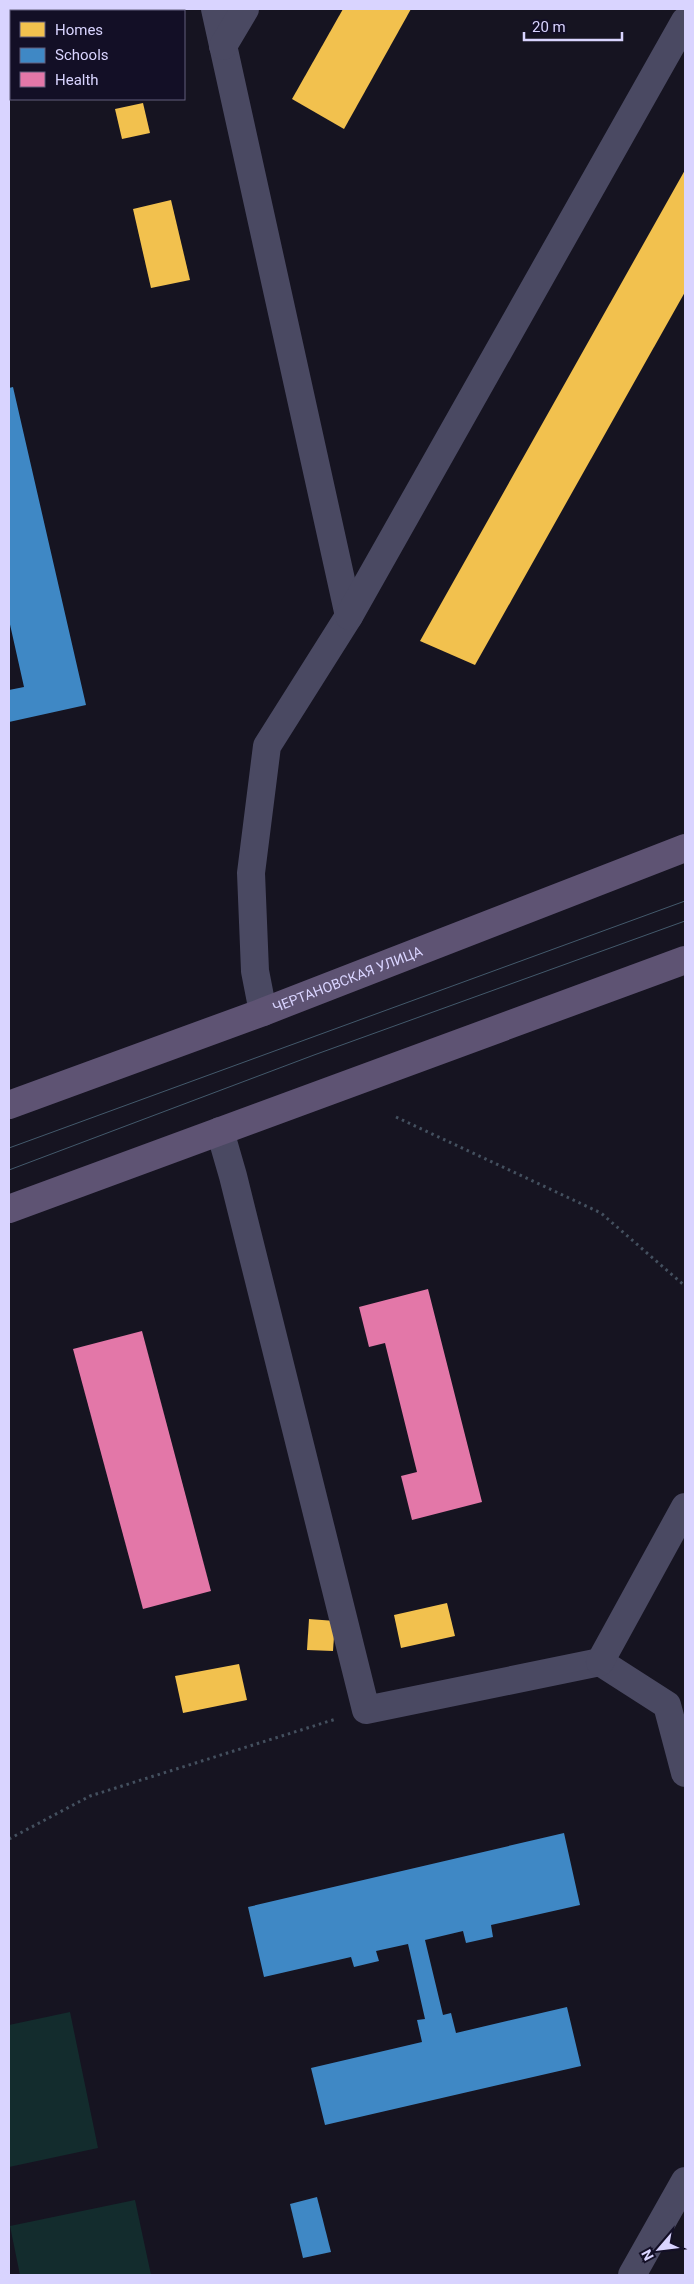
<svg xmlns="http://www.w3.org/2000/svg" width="694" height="2284" viewBox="0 0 694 2284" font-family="Roboto,sans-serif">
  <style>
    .green { fill: #132c2d }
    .homes { fill: #f2c14e }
    .schools { fill: #3f88c5 }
    .health { fill: #e377a8 }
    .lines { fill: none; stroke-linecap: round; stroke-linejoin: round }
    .path { stroke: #44505f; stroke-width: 3; stroke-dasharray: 2.5 4; stroke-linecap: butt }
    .minor { stroke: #4a4962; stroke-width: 28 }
    .major { stroke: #5e5373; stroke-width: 28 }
    .tram { stroke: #43596b; stroke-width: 1 }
    .labels { text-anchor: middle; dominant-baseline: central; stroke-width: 5; stroke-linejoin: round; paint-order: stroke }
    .street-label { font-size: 14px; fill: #d9d4ff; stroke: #130f26 }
  </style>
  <rect width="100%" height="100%" fill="#161421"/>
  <g class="green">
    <polygon points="70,2012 98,2148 9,2167 9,2025"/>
    <polygon points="135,2200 151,2275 20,2275 10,2226"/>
  </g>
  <g class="homes">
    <polygon points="343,9 411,9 344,129 292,99"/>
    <polygon points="143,103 150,133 122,139 115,109"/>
    <polygon points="685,170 685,292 475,665 420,641"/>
    <polygon points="171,200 190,280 151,288 133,209"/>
    <polygon points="447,1603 455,1636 401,1648 394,1615"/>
    <polygon points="309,1619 335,1621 333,1651 307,1650"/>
    <polygon points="239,1664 247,1700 183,1713 175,1676"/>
  </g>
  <g class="schools">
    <polygon points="9,9 41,9 42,11 11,11 11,50 9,50"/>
    <polygon points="13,387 86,705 9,722 9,690 24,687 9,620 9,388"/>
    <polygon points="564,1833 580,1905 491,1925 493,1937 466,1943 463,1931 425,1940 443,2015 451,2013 456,2033 567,2007 581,2066 325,2125 311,2068 422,2042 417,2020 425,2019 408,1944 376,1951 379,1961 354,1967 351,1957 264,1977 248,1907"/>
    <polygon points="317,2197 331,2252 303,2258 290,2204"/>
  </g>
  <g class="health">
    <polygon points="428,1289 482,1502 412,1520 401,1476 417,1472 385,1343 369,1347 359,1307"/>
    <polygon points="142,1331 211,1591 143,1609 73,1349"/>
  </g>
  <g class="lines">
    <g class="path">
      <polyline points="396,1117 601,1213 685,1286"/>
      <polyline points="9,1839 90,1796 336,1719"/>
    </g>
    <g class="minor">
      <polyline points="215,9 349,616 267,746 251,873 255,971 263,1012"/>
      <polyline points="223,46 245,9"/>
      <polyline points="349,616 685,21"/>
      <polyline points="220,1131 233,1176 366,1710 600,1662 667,1705 685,1773"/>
      <polyline points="600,1662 685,1507"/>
      <polyline points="632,2275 685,2181"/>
    </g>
    <g class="major">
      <path id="s1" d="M 9,1105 L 263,1012 L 685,848"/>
      <polyline points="9,1209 685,960"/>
    </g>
    <g class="tram">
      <polyline points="9,1148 685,901"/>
      <polyline points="9,1170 314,1055 685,921"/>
    </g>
  </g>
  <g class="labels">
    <g class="street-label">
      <text stroke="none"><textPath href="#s1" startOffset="361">ЧЕРТАНОВСКАЯ УЛИЦА</textPath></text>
    </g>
  </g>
  <rect width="694" height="2284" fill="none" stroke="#d9d4ff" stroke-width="20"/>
  <rect x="10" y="10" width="175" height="90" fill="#130f26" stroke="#625e7d"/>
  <rect x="20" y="22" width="25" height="15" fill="#f2c14e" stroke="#625e7d"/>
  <text x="55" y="35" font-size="15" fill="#d9d4ff">Homes</text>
  <rect x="20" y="48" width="25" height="15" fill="#3f88c5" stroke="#625e7d"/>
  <text x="55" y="60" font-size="15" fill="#d9d4ff">Schools</text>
  <rect x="20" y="72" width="25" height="15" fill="#e377a8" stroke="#625e7d"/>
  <text x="55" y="85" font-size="15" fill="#d9d4ff">Health</text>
  <g transform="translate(659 2249) rotate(242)" stroke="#130f26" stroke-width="4" paint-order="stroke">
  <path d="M0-4L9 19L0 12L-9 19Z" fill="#d9d4ff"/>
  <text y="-8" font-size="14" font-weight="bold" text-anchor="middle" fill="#d9d4ff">N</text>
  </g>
  <path d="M524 32v8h98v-8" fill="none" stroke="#d9d4ff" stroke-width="2.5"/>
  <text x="532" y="32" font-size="15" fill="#d9d4ff" stroke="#130f26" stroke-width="4" paint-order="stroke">20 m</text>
</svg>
